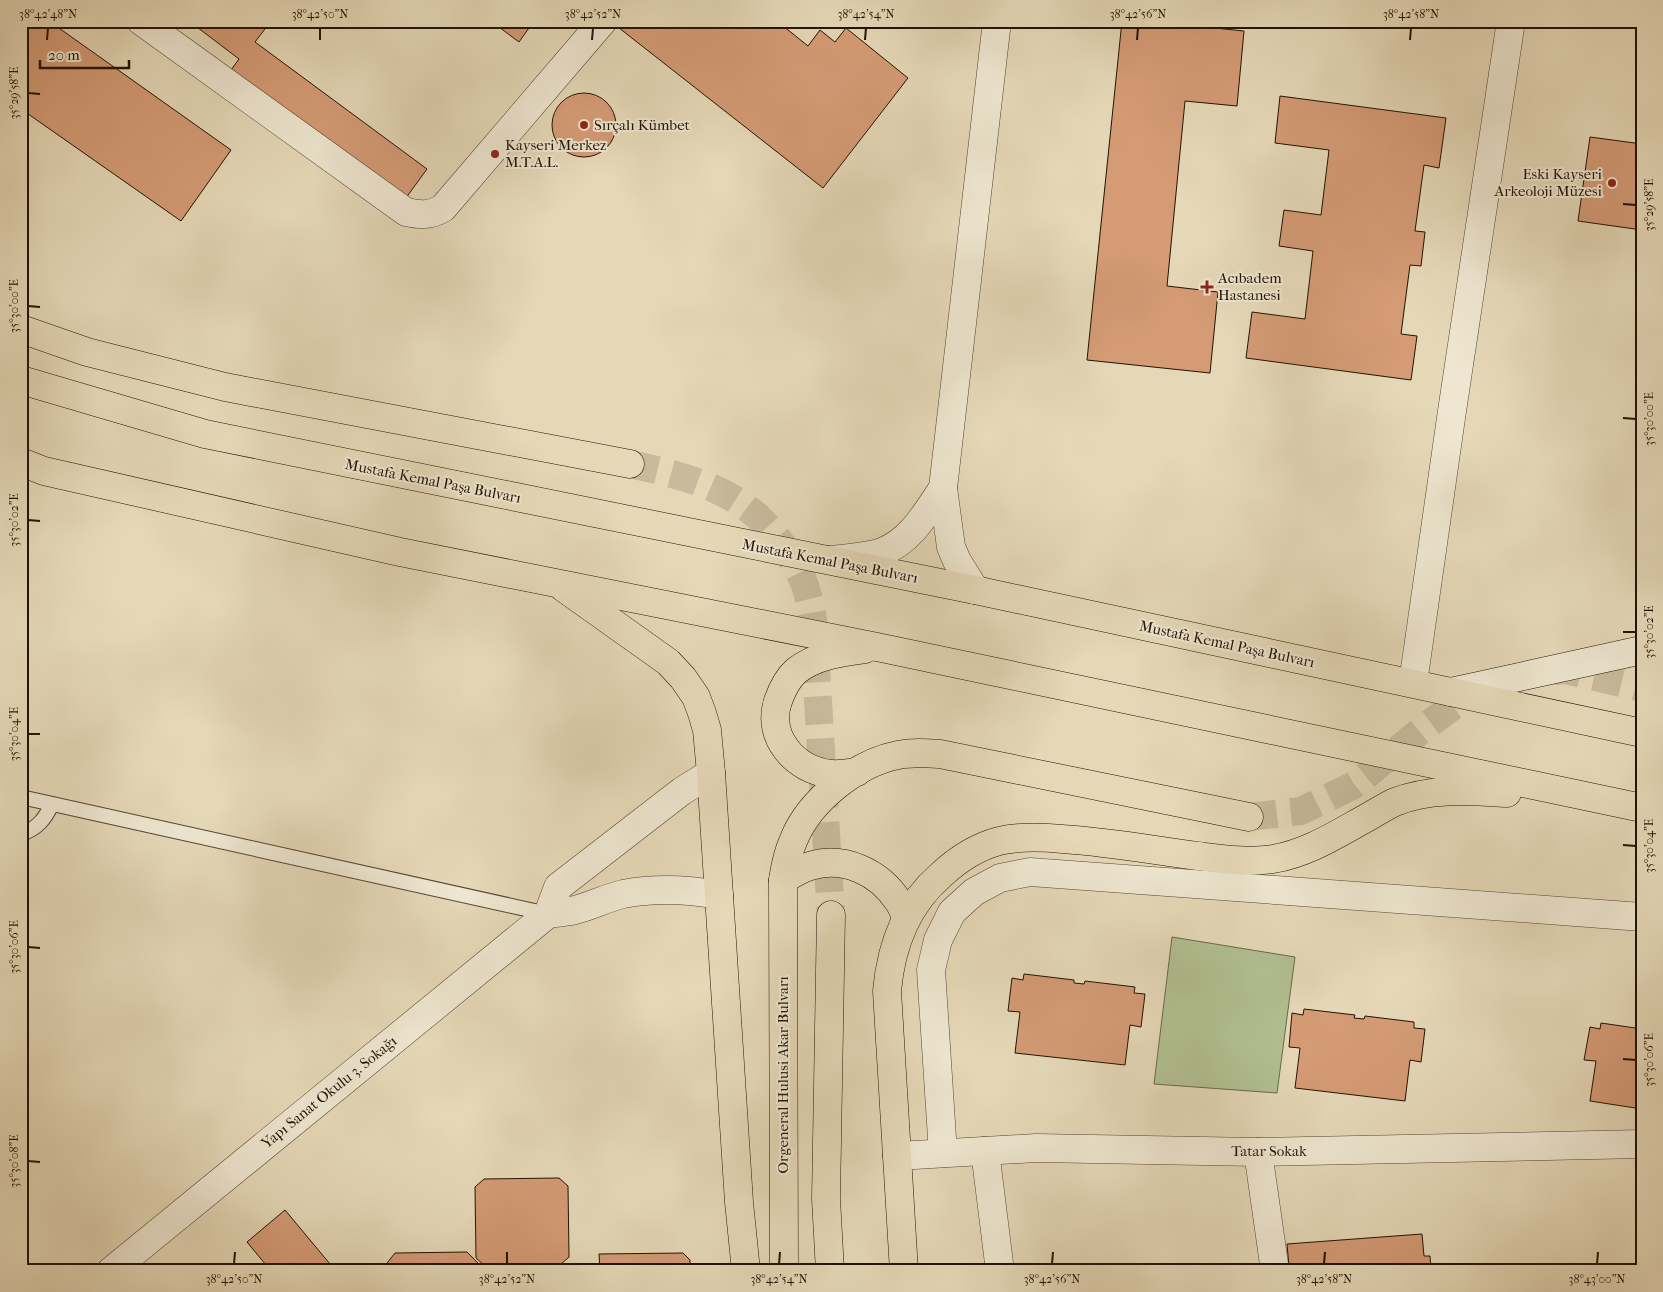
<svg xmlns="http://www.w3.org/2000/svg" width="1663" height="1292" viewBox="0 0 1663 1292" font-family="'IM FELL French Canon',serif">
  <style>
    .green { fill: #b1bf91; stroke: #6a684a }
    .building { fill: #d49b75; stroke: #221204 }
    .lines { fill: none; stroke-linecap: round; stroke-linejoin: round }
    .primary-tunnel { stroke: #c8ba9c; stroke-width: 28; stroke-dasharray: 28 14; stroke-linecap: butt }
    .lane-casing { stroke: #534431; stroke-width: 16 }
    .street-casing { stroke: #534431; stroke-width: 29 }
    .secondary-casing { stroke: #221204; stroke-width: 29 }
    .primary-casing { stroke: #221204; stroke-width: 29 }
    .lane { stroke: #eee6d0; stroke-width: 14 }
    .street { stroke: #eee6d0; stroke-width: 28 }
    .secondary { stroke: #eee6d0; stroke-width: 28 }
    .primary { stroke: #e5d8b7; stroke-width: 28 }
    .ticks { fill: none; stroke: #221204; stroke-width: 2 }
    .poi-dot { fill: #8f2418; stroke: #eee6d0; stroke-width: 2 }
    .labels { text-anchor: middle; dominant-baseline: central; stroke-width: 4; stroke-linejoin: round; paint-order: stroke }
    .poi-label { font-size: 15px; fill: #221204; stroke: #eee6d0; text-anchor: start }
    .street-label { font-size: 15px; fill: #221204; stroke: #eee6d0 }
    .neatline { fill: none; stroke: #221204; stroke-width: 2 }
    .ticks-label { font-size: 12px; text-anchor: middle; fill: #221204 }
  </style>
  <rect width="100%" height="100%" fill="#e5d8b7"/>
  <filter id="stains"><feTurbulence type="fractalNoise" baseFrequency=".004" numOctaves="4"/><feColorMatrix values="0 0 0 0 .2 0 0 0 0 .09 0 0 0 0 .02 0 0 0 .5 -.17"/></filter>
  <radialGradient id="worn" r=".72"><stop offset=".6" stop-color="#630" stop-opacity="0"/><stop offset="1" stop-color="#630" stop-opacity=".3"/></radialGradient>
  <polygon class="green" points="1172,937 1295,957 1277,1093 1154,1084"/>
  <g class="building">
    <polygon points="21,21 49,21 231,150 181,221 21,109"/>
    <polygon points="189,21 271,21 255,42 427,169 403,202 228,74 239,59"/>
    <polygon points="491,21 534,21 519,42"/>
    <polygon points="616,21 777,21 808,46 820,30 835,42 846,28 908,78 823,188 614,24"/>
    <polygon points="1122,21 1146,21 1244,31 1237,106 1185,101 1167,286 1218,292 1210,373 1087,360"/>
    <circle cx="584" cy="125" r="32"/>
    <polygon points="1280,96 1446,118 1439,168 1424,165 1415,231 1425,232 1421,266 1410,265 1401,334 1417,336 1411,380 1246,358 1252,312 1305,319 1313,251 1279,246 1284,210 1321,215 1329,150 1275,143"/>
    <polygon points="1590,137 1642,144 1642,230 1578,221"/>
    <polygon points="1024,974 1074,980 1074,983 1084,984 1085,981 1135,987 1134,993 1145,994 1141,1027 1130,1025 1125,1065 1015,1053 1020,1012 1008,1011 1012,978 1023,980"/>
    <polygon points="1304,1009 1355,1015 1354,1018 1364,1019 1365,1016 1414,1022 1414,1028 1425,1029 1421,1062 1410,1060 1405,1101 1295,1088 1300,1048 1289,1047 1292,1013 1303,1015"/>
    <polygon points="1601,1023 1642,1029 1642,1109 1590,1101 1596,1061 1584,1060 1590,1027 1600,1029"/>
    <polygon points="559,1178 568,1186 569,1257 560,1265 485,1266 476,1258 475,1187 484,1179"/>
    <polygon points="285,1210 330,1264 322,1271 271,1271 247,1242"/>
    <polygon points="1422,1234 1424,1256 1430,1256 1431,1271 1283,1271 1282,1267 1289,1266 1287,1244"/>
    <polygon points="467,1252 481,1266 481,1271 383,1271 383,1268 395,1253"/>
    <polygon points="683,1253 690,1260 690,1271 548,1271 600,1270 599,1254"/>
    <rect x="497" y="1266" width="41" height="5"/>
  </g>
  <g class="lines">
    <g class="primary-tunnel">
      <path d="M 630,464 C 694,478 747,491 785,549 C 793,560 801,573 805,586 C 809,597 811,608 813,619 L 831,915"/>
      <polyline points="1553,671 1565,670 1642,688"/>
      <polyline points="1249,817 1301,811 1354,785 1429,724 1483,684"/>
    </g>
    <g class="lane-casing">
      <g id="lane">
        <polyline points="21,797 548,914"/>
        <path d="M 21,834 C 37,829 45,819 52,804"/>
      </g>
    </g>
    <g class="street-casing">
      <g id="street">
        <path d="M 141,21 L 406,212 C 420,215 430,216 443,208 L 603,21"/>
        <path d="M 831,560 C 848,558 866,557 882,552 C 911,541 926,513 943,488"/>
        <polyline points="975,590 957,561 951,547 943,488 997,21"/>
        <polyline points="1413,683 1452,411 1511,21"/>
        <path d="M 548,914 C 556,913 566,912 575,910 C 591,906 606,898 623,894 C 655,888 686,889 719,895"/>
        <polyline points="985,1151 1000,1271"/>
        <polyline points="1258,1152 1275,1271"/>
        <polyline points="943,1153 931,970 938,940 952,912 974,892 1000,878 1030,872 1642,917"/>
        <polyline points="897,1156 1036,1148 1258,1152 1642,1144"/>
        <polyline points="111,1271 548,914 558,887 682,791 711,773"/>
      </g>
    </g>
    <g class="secondary-casing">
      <polyline id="secondary" points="1451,692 1642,650"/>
    </g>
    <g class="primary-casing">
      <g id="primary">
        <polyline points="21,329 87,352 225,387 630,464"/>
        <polyline points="21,380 205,434 975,590 1642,733"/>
        <polyline points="21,462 44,471 400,552 877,647 1642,808"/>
        <polyline points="564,588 668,662 683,678 696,697 702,713 707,730 711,773 739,1202 746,1271"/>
        <path d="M 857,772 C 848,773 840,775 831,774 C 795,770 766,737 778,701 C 782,690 788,678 796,671 C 814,656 842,652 865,649"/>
        <path d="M 783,880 C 792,874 800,869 810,866 C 844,855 880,873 898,901 C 902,906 904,912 906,918"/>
        <path d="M 784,1271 L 783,880 C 785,866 788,852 794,839 C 810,800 857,763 898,755 C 913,752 926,753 940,754 L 1249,817"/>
        <polyline points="830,1271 826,1199 831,915"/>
        <path d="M 904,1271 L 887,991 C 891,946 906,905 941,875 C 958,859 977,847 999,841 C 1020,836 1042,837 1063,839 C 1108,842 1153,850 1198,856 C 1222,859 1248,863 1273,859 C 1308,853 1337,834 1368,817 C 1377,812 1386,806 1395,802 C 1430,788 1469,791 1507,793"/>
      </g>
    </g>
    <use href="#lane" class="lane"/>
    <use href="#street" class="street"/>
    <use href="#secondary" class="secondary"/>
    <use href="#primary" class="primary"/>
  </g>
  <path class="ticks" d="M 47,40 L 48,28M 320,40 L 320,28M 592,40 L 593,28M 865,40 L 866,28M 1137,40 L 1138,28M 1410,40 L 1411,28M 28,93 L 40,94M 1623,204 L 1636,205M 28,306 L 40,307M 1623,418 L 1636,419M 28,520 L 40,521M 1623,632 L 1636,632M 28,734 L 40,734M 1623,845 L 1636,846M 28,947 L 40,948M 1623,1059 L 1636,1060M 28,1161 L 40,1162M 234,1264 L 235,1252M 507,1264 L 507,1252M 779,1264 L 780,1252M 1052,1264 L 1053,1252M 1324,1264 L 1325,1252M 1597,1264 L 1598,1252"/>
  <g class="poi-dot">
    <circle cx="584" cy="125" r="5"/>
    <circle cx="495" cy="154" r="5"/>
    <circle cx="1612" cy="183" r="5"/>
    <path d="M1204.5 279.5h5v5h5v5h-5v5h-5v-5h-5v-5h5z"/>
  </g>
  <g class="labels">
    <g class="poi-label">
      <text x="594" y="125">Sırçalı Kümbet</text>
      <text x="505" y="145">Kayseri Merkez<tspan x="505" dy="17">M.T.A.L.</tspan></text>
      <text x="1602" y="174" text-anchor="end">Eski Kayseri<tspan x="1602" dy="17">Arkeoloji Müzesi</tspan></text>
      <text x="1218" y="278">Acıbadem<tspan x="1218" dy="17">Hastanesi</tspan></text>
    </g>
    <g class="street-label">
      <text transform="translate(433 481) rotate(11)">Mustafa Kemal Paşa Bulvarı</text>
      <text transform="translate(830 561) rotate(11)">Mustafa Kemal Paşa Bulvarı</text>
      <text transform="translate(1227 644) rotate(12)">Mustafa Kemal Paşa Bulvarı</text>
      <text transform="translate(783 1075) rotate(-90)">Orgeneral Hulusi Akar Bulvarı</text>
      <text transform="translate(329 1092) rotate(-39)">Yapı Sanat Okulu 3. Sokağı</text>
      <text x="1269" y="1151">Tatar Sokak</text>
    </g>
  </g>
  <rect width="1663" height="1292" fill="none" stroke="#e5d8b7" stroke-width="55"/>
  <path d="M40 60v8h89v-8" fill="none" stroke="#221204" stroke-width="2.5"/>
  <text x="48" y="60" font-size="15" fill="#221204" stroke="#eee6d0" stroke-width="4" paint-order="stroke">20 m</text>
  <rect x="28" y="28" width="1608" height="1236" class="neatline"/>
  <g class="ticks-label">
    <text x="48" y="18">38°42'48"N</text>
    <text x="320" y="18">38°42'50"N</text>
    <text x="593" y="18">38°42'52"N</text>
    <text x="866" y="18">38°42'54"N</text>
    <text x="1138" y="18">38°42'56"N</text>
    <text x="1411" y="18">38°42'58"N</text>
    <text transform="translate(14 93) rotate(-90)" y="4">35°29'58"E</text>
    <text transform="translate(1649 205) rotate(-90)" y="4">35°29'58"E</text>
    <text transform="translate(14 306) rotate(-90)" y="4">35°30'00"E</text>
    <text transform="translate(1649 419) rotate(-90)" y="4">35°30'00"E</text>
    <text transform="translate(14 520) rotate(-90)" y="4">35°30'02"E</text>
    <text transform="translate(1649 632) rotate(-90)" y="4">35°30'02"E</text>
    <text transform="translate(14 734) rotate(-90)" y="4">35°30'04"E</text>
    <text transform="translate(1649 846) rotate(-90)" y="4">35°30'04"E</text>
    <text transform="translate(14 947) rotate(-90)" y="4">35°30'06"E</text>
    <text transform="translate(1649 1060) rotate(-90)" y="4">35°30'06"E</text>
    <text transform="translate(14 1161) rotate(-90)" y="4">35°30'08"E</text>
    <text x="234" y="1283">38°42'50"N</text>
    <text x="507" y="1283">38°42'52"N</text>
    <text x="779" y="1283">38°42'54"N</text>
    <text x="1052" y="1283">38°42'56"N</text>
    <text x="1324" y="1283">38°42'58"N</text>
    <text x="1597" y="1283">38°43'00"N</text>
  </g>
  <rect width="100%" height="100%" filter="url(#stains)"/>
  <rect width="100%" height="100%" fill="url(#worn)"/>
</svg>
